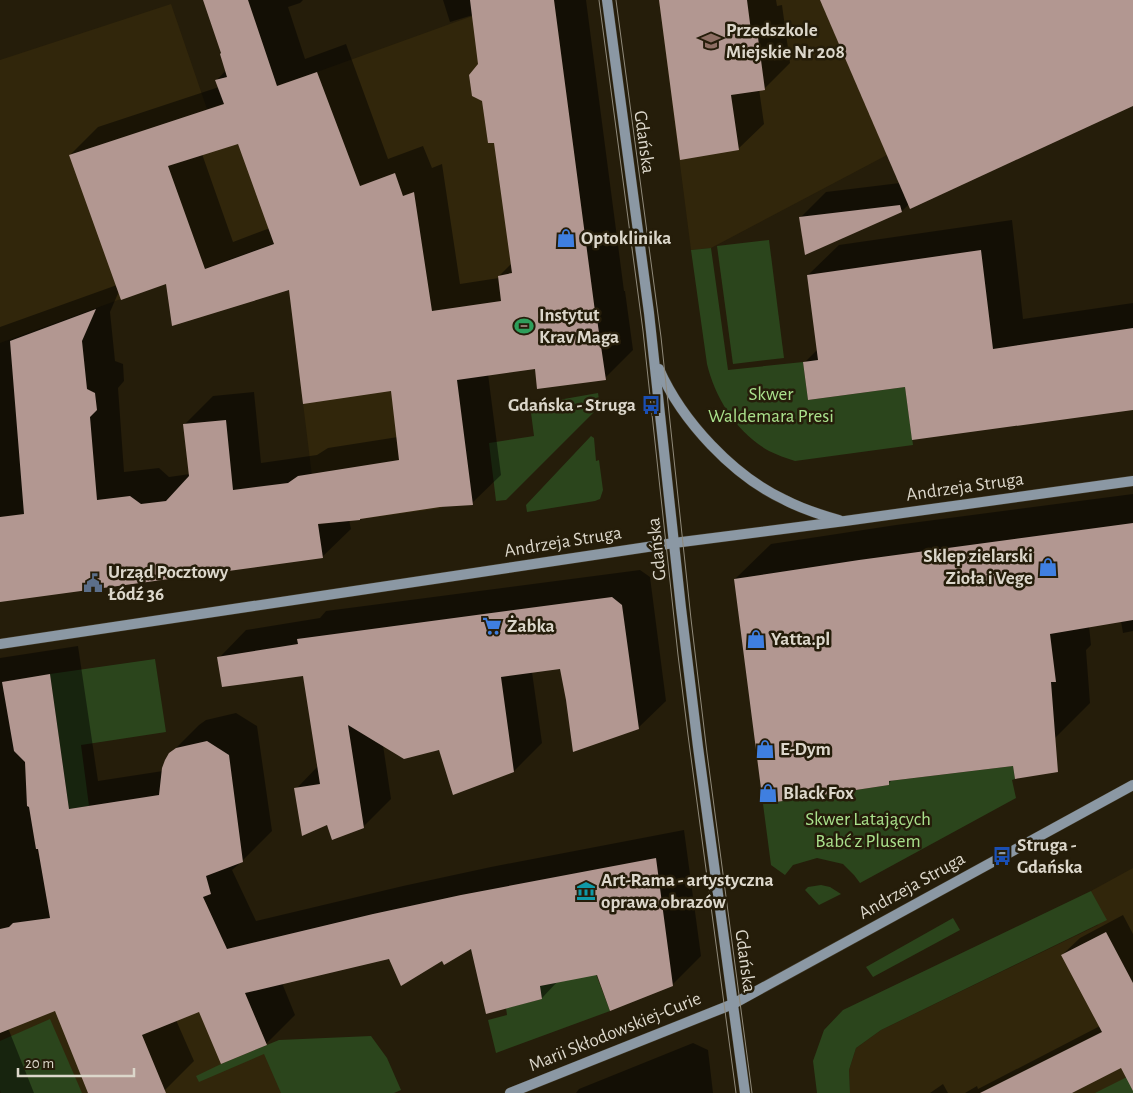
<svg xmlns="http://www.w3.org/2000/svg" width="1133" height="1093" viewBox="0 0 1133 1093" font-family="'Alegreya Sans',sans-serif">
  <style>
    .built { fill: #31260b }
    .green { fill: #2b451c }
    .shadow { fill: #0007; fill-rule: evenodd }
    .building { fill: #b29791; fill-rule: evenodd }
    .lines { fill: none; stroke-linecap: round; stroke-linejoin: round }
    .secondary-casing { stroke: #3f3725; stroke-width: 11 }
    .secondary { stroke: #8b98a4; stroke-width: 10 }
    .tram { stroke: #908a7b; stroke-width: 1 }
    .labels { text-anchor: middle; dominant-baseline: central; stroke-width: 5; stroke-linejoin: round; paint-order: stroke }
    .poi-label { font-size: 19px; font-weight: bold; fill: #dcd7cb; stroke: #251d0a; text-anchor: start }
    .street-label { font-size: 19px; fill: #dcd7cb; stroke: #251d0a }
    .park-label { font-size: 19px; fill: #aae18c; stroke: #251d0a }
  </style>
  <rect width="100%" height="100%" fill="#251d0a"/>
  <g class="built">
    <polygon points="518,0 554,0 596,319 421,346 442,508 318,525 283,240 0,343 0,60 171,4 207,109 317,72 450,24"/>
    <polygon points="659,0 1133,0 1133,40 887,155 711,248 691,250"/>
    <polygon points="1133,868 1133,1093 850,1093 849,1070 856,1048 881,1030 1098,925 1091,891"/>
    <polygon points="205,901 245,993 287,1093 0,1093 0,993"/>
  </g>
  <g class="green">
    <polygon points="769,240 784,358 733,364 717,246"/>
    <path d="M 711,248 L 728,370 L 803,362 L 808,400 L 905,387 L 913,445 L 795,461 C 786,458 777,455 769,451 C 737,433 715,398 707,364 L 691,250 Z"/>
    <polygon points="598,393 600,406 506,500 496,501 489,443 534,436 530,405"/>
    <polygon points="591,436 594,438 596,461 599,460 603,490 600,499 595,501 527,512 526,505"/>
    <polygon points="155,659 166,732 81,745 89,806 69,809 50,674"/>
    <polygon points="1013,766 1015,779 1012,780 1016,798 860,883 854,875 843,864 817,858 793,865 785,875 771,865 763,804 889,785 889,781"/>
    <polygon points="821,885 830,887 841,894 819,905 805,890 808,887"/>
    <polygon points="1091,891 1107,920 881,1030 856,1048 849,1070 850,1093 817,1093 813,1061 824,1030 843,1010"/>
    <polygon points="953,918 960,930 873,977 866,967"/>
    <polygon points="596,974 610,1011 496,1053 488,1020 507,1015 506,1008 542,999 540,986"/>
    <polygon points="50,1019 82,1093 1,1093 0,1090 0,1041"/>
    <polygon points="371,1036 387,1058 401,1090 394,1093 281,1093 264,1054 199,1082 196,1076 221,1064 279,1040"/>
    <polygon points="1133,1074 1133,1093 1095,1093"/>
  </g>
  <g class="shadow">
    <path d="M 204,0 L 303,0 L 300,3 L 288,7 L 305,59 L 346,44 L 388,159 L 423,146 L 432,168 L 442,164 L 460,284 L 499,278 L 499,276 L 512,263 L 496,142 L 479,65 L 473,15 L 450,22 L 443,0 L 586,0 L 624,291 L 625,291 L 633,350 L 605,378 L 536,368 L 488,374 L 501,475 L 472,503 L 439,506 L 349,520 L 351,529 L 322,557 L 0,600 L 0,327 L 117,285 L 70,155 L 98,127 L 219,87 L 217,80 L 226,70 L 222,53 ZM 239,142 L 270,228 L 233,242 L 202,154 ZM 167,282 L 290,288 L 392,389 L 398,437 L 328,448 L 317,455 L 261,463 L 254,392 L 213,396 L 184,425 L 190,474 L 169,477 L 159,468 L 124,472 L 118,388 L 124,381 L 123,364 L 115,361 L 110,312 L 119,291 Z"/>
    <polygon points="660,0 776,0 777,6 782,5 790,63 764,89 759,89 764,124 738,149"/>
    <polygon points="821,0 1133,0 1133,104 909,204 902,211 806,254 801,217 826,192 900,183"/>
    <polygon points="1012,220 1023,319 1133,303 1133,408 906,386 804,363 818,349 808,275 839,245"/>
    <polygon points="1133,494 1133,631 1123,633 1121,621 1089,626 1091,645 1086,650 1090,703 1054,739 893,779 888,784 735,579 771,544 896,525"/>
    <polygon points="640,570 650,577 666,701 638,728 561,667 532,672 542,743 514,771 440,749 383,745 391,799 363,827 327,824 296,789 319,765 305,674 219,658 246,630 320,618 326,611"/>
    <polygon points="78,646 98,781 163,771 170,754 199,725 206,720 236,713 257,726 272,831 243,860 239,862 239,864 232,870 256,921 403,886 491,867 684,830 701,956 672,985 598,973 558,981 542,998 471,947 442,959 389,957 282,983 295,1015 266,1044 200,1010 176,1020 194,1061 165,1090 158,1093 89,1093 56,1009 8,1028 34,1093 0,1093 0,658"/>
    <polygon points="1123,915 1133,934 1133,1060 1069,1093 965,1093 977,1086 978,1089 1100,1026 1062,955 1080,938"/>
    <polygon points="693,1043 708,1050 713,1093 576,1093 579,1089"/>
    <polygon points="943,1084 948,1093 930,1093"/>
  </g>
  <g class="building">
    <path d="M 203,0 L 248,0 L 277,86 L 317,72 L 360,186 L 395,173 L 403,196 L 414,192 L 432,311 L 501,301 L 498,276 L 512,273 L 494,143 L 488,143 L 482,101 L 472,96 L 469,75 L 478,64 L 470,0 L 554,0 L 596,319 L 597,319 L 606,380 L 537,389 L 535,369 L 457,380 L 473,505 L 440,507 L 360,519 L 360,520 L 318,524 L 323,558 L 0,602 L 0,517 L 24,514 L 10,341 L 96,309 L 82,341 L 87,389 L 95,393 L 97,410 L 90,417 L 97,500 L 130,496 L 141,504 L 166,501 L 189,476 L 183,424 L 226,420 L 233,490 L 288,483 L 298,476 L 399,460 L 391,391 L 303,404 L 289,290 L 172,326 L 166,284 L 121,300 L 69,155 L 224,104 L 215,80 L 227,77 L 220,54 L 221,53 ZM 238,144 L 274,244 L 205,269 L 168,166 Z"/>
    <polygon points="659,0 747,0 751,31 757,30 765,90 731,95 739,150 680,160"/>
    <polygon points="820,0 1133,0 1133,106 910,209"/>
    <polygon points="900,205 902,212 805,255 799,217"/>
    <polygon points="981,250 993,349 1133,328 1133,410 912,440 905,387 808,400 803,362 818,360 807,275"/>
    <polygon points="1133,523 1133,620 1050,634 1056,682 1051,682 1058,772 1015,779 1013,766 889,781 889,785 763,804 734,579 859,560"/>
    <polygon points="612,597 622,605 639,729 573,752 566,700 560,669 501,677 514,772 453,795 439,750 404,759 348,725 364,828 332,840 327,825 302,836 294,788 320,784 303,676 222,687 217,657 298,644 297,639"/>
    <polygon points="50,674 69,809 159,795 162,768 165,760 169,753 176,748 207,741 229,755 243,862 206,876 211,894 203,897 227,949 373,914 461,895 656,858 673,986 610,1011 597,975 540,986 542,999 486,1014 471,949 444,965 442,961 401,986 389,959 245,993 267,1045 221,1064 199,1012 142,1035 166,1093 88,1093 55,1011 0,1033 0,929 9,927 13,923 50,918 38,849 36,849 29,807 27,806 25,762 14,751 2,682"/>
    <polygon points="1106,932 1133,983 1133,1091 1121,1068 1072,1093 980,1093 1102,1032 1061,955"/>
  </g>
  <g class="lines">
    <g class="secondary-casing">
      <g id="secondary">
        <polyline points="607,0 649,313 681,608 698,747 745,1093"/>
        <path d="M 659,369 C 682,421 733,476 785,500 C 802,509 821,515 839,520"/>
        <polyline points="0,644 674,543 845,521 1133,481"/>
        <polyline points="510,1093 733,1004 1133,785"/>
      </g>
    </g>
    <use href="#secondary" class="secondary"/>
    <g class="tram">
      <polyline points="599,0 643,331 678,655 688,735 736,1093"/>
      <polyline points="616,0 661,337 691,619 707,753 752,1093"/>
    </g>
  </g>
  <defs>
    <g id="school-bare" transform="scale(1.5)"><path d="M0-5L7-2L0 1L-7-2ZM-4 1L0 2.5L4 1V4Q0 6-4 4Z" fill="#8d6e63" stroke="#251d0a" stroke-width="2.5" paint-order="stroke"/></g>
    <g id="shop-bare" transform="scale(1.5)"><path d="M-5-2.5h2.3a2.7 3.5 0 0 1 5.4 0H5L5.5 6h-11ZM-1.5-2.5h3a1.5 2.3 0 0 0-3 0Z" fill="#3f7fe0" stroke="#251d0a" stroke-width="2.5" paint-order="stroke"/></g>
    <g id="stadium-bare" transform="scale(1.5)"><path d="M0-5a6.5 5 0 1 0 0 10a6.5 5 0 1 0 0-10ZM-3.5-1.8h7v3.6h-7Z" fill="#2e9e5b" stroke="#251d0a" stroke-width="2.5" paint-order="stroke"/></g>
    <g id="bus-bare" transform="scale(1.5)"><path d="M-5-6H5V4H4V6H2V4H-2V6H-4V4H-5ZM-3.5-4V0h7V-4ZM-3.5 1.2v1.5H-2V1.2ZM2 1.2v1.5H3.5V1.2Z" fill="#1a4fb4" stroke="#251d0a" stroke-width="2.5" paint-order="stroke"/></g>
    <g id="civic-bare" transform="scale(1.5)"><path d="M-.6-6.5H3V-4.5H.6V-3L4-1V1h2V6H-6V1h2V-1L-.6-3ZM-1.2 2.5V6h2.4V2.5Z" fill="#5c6f8a" stroke="#251d0a" stroke-width="2.5" paint-order="stroke"/></g>
    <g id="supermarket-bare" transform="scale(1.5)"><path d="M-6-5.5h2.5l.6 2H6L4.5 2H-2.5L-4.4-4H-6ZM-1.5 3.2a1.3 1.3 0 1 0 .1 0ZM3 3.2a1.3 1.3 0 1 0 .1 0Z" fill="#3f7fe0" stroke="#251d0a" stroke-width="2.5" paint-order="stroke"/></g>
    <g id="museum-bare" transform="scale(1.5)"><path d="M0-6L6-3V-2H-6V-3ZM-5-1h2V3h-2ZM-1-1h2V3h-2ZM3-1h2V3H3ZM-6 4H6V6H-6Z" fill="#0f9aa8" stroke="#251d0a" stroke-width="2.5" paint-order="stroke"/></g>
  </defs>
  <g fill-rule="evenodd">
    <use href="#school-bare" x="711" y="41"/>
    <use href="#shop-bare" x="566" y="238"/>
    <use href="#stadium-bare" x="524" y="326"/>
    <use href="#bus-bare" x="651" y="405"/>
    <use href="#shop-bare" x="1048" y="567"/>
    <use href="#civic-bare" x="93" y="583"/>
    <use href="#supermarket-bare" x="492" y="626"/>
    <use href="#shop-bare" x="756" y="639"/>
    <use href="#shop-bare" x="765" y="749"/>
    <use href="#shop-bare" x="768" y="793"/>
    <use href="#bus-bare" x="1002" y="856"/>
    <use href="#museum-bare" x="586" y="891"/>
  </g>
  <g class="labels">
    <g class="poi-label">
      <text x="726" y="30">Przedszkole<tspan x="726" dy="22">Miejskie Nr 208</tspan></text>
      <text x="581" y="238">Optoklinika</text>
      <text x="539" y="315">Instytut<tspan x="539" dy="22">Krav Maga</tspan></text>
      <text x="636" y="405" text-anchor="end">Gdańska - Struga</text>
      <text x="1033" y="556" text-anchor="end">Sklep zielarski<tspan x="1033" dy="22">Zioła i Vege</tspan></text>
      <text x="108" y="572">Urząd Pocztowy<tspan x="108" dy="22">Łódź 36</tspan></text>
      <text x="507" y="626">Żabka</text>
      <text x="771" y="639">Yatta.pl</text>
      <text x="780" y="749">E-Dym</text>
      <text x="783" y="793">Black Fox</text>
      <text x="1017" y="845">Struga -<tspan x="1017" dy="22">Gdańska</tspan></text>
      <text x="601" y="880">Art-Rama - artystyczna<tspan x="601" dy="22">oprawa obrazów</tspan></text>
    </g>
    <g class="street-label">
      <text transform="translate(644 142) rotate(82)">Gdańska</text>
      <text transform="translate(965 487) rotate(-8)">Andrzeja Struga</text>
      <text transform="translate(563 542) rotate(-9)">Andrzeja Struga</text>
      <text transform="translate(657 549) rotate(-96)">Gdańska</text>
      <text transform="translate(912 886) rotate(-29)">Andrzeja Struga</text>
      <text transform="translate(745 961) rotate(82)">Gdańska</text>
      <text transform="translate(615 1032) rotate(-22)">Marii Skłodowskiej-Curie</text>
    </g>
    <g class="park-label">
      <text x="771" y="394">Skwer<tspan x="771" dy="22">Waldemara Presi</tspan></text>
      <text x="868" y="819">Skwer Latających<tspan x="868" dy="22">Babć z Plusem</tspan></text>
    </g>
  </g>
  <path d="M18 1068v8h116v-8" fill="none" stroke="#dcd7cb" stroke-width="2.5"/>
  <text x="25" y="1068" font-size="15" fill="#dcd7cb" stroke="#251d0a" stroke-width="4" paint-order="stroke">20 m</text>
</svg>
